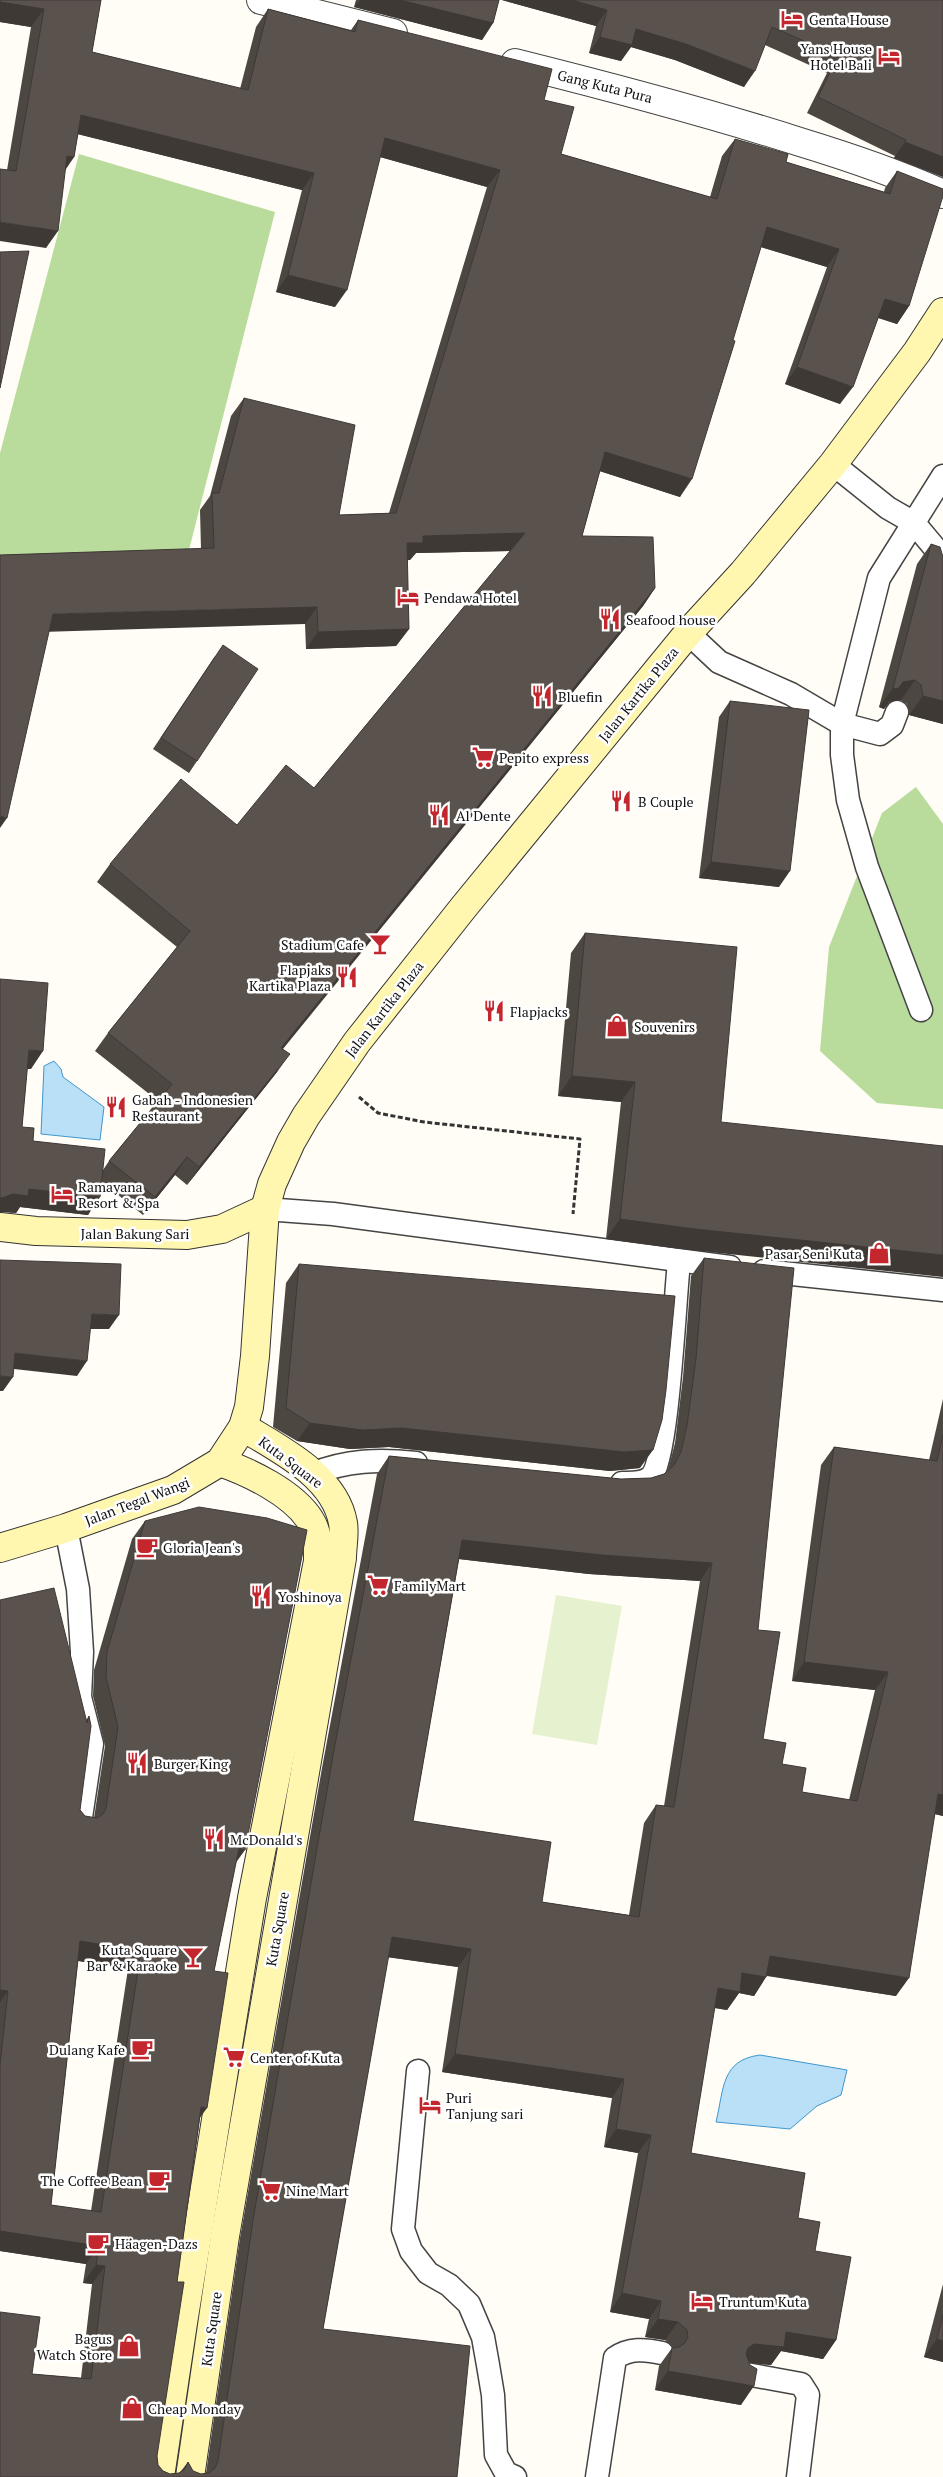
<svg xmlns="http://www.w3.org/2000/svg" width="943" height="2477" viewBox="0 0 943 2477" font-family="'PT Serif',serif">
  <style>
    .forest { fill: #b9dc9c }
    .pitch { fill: #e6f2cf }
    .water { fill: #b9e0f7; stroke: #3f96cf }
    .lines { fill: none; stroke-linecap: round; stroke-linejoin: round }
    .service-casing { stroke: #444; stroke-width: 25 }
    .minor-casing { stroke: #444; stroke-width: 30 }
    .secondary-casing { stroke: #333; stroke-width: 30 }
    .path { stroke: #333; stroke-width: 3; stroke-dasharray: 5 2.5; stroke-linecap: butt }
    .service { stroke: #fff; stroke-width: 22 }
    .minor { stroke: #fff; stroke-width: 28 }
    .secondary { stroke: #fff6b0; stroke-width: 28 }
    .wall { fill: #4d4742; fill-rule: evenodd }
    .shaded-wall { fill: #3f3936 }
    .building { fill: #5a524d; stroke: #3f3936; fill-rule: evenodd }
    .labels { text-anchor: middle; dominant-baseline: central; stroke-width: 5; stroke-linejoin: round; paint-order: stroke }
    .poi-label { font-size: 14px; fill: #111; stroke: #fff; text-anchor: start }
    .street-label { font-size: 14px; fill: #111; stroke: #fff }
  </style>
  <rect width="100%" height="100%" fill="#fffdf5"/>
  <g class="forest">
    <polygon points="79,154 275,212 189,550 0,557 0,453"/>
    <polygon points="916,787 943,824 943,1109 877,1103 820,1051 829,947 882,813"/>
  </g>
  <polygon class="pitch" points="556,1595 622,1606 597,1745 532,1734"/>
  <g class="water">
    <polygon points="54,1061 61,1069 63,1077 104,1107 100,1140 41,1134 44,1066"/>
    <path d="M 760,2055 L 847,2070 L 841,2095 L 817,2106 L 790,2129 L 716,2122 C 724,2089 721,2060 760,2055 Z"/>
  </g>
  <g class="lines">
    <g class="service-casing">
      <g id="service">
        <polyline points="833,464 888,508 914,523 939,553 940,569"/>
        <polyline points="688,633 719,662 791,694 842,724 880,734 892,725 897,712"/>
        <polyline points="921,1010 867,867 848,800 842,755 842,724 879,578 943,476"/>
        <polyline points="265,1209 333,1214 730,1267"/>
        <polyline points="764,1271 943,1290"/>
        <path d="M 312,1474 C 347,1460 379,1459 416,1463"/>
        <path d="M 622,1483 C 631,1483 643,1484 651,1477 C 668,1459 675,1296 679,1262"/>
        <polyline points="66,1528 78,1589 82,1652 80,1697 92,1744 80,1824"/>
        <polyline points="418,2071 403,2229 411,2251 428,2273 449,2285 469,2304 483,2337 488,2365 493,2395 496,2455 506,2473 515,2477"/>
        <polyline points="746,2374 801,2384 808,2395 798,2477"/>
        <path d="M 597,2477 L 615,2358 C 629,2348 645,2349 662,2353"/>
      </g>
    </g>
    <g class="minor-casing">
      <g id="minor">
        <polyline points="261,0 393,33"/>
        <path d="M 515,63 C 611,87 706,112 800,142 C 849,157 897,173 943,194"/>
      </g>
    </g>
    <g class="secondary-casing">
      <g id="secondary">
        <polyline points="0,1227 36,1231 187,1235 222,1229 265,1209"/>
        <polyline points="0,1548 66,1528 173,1490 220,1462 243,1427 249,1407 255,1356 265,1209 272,1184 291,1142 306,1116 357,1042 463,908 688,633 743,573 833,464 917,352 943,312"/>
        <path d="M 160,2477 L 183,2323 L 252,1898 L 318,1561 C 318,1547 318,1532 310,1520 C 293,1493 249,1472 220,1462"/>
        <path d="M 190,2477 L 225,2236 L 342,1558 C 342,1547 345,1534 343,1523 C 335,1476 279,1449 243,1427"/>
      </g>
    </g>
    <polyline class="path" points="359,1097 378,1113 424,1122 580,1139 573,1214"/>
    <use href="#service" class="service"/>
    <use href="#minor" class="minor"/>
    <use href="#secondary" class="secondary"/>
  </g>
  <g class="wall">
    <polygon points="0,0 101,0 92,52 240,89 256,27 268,9 351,30 358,20 544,100 561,154 710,197 722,156 735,139 786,162 884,192 885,188 897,171 909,306 897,324 878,318 840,404 785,384 827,267 761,247 680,497 600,471 582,536 655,588 643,606 283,1049 277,1072 187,1185 175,1175 143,1215 102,1182 88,1215 20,1207 16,1213 1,1211 0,979 31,1069 27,1069 22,1127 33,1141 103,1170 109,1161 158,1101 95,1051 108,1033 177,947 97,882 110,864 237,825 314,788 510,551 416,553 410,560 407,560 409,629 396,646 306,649 305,624 0,555 201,549 200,510 210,496 231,416 244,398 339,515 389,513 487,187 380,157 335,307 276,292 302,190 78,134 74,157 65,169 46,248 7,170 31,27 0,22"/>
    <polygon points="356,0 499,0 493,23 482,40 354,7"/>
    <polygon points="502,0 943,0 943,177 894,158 895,156 807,113 827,73 765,45 744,87 675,60 631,47 621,61 589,53 596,26"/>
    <polygon points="931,544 943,724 909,715 907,704 901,700 889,702 884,709 879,707 917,564"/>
    <polygon points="215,656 197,761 189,773 153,749"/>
    <polygon points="730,701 779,887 699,878 719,717"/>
    <polygon points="585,933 721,1122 681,1249 606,1239 621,1102 558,1096 571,953"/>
    <path d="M 704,1258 L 758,1630 L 763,1739 L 802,1792 L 849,1800 L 875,1690 L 792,1681 L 821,1465 L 834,1447 L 929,1460 L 943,1399 L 943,1816 L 935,1814 L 896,1996 L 767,1976 L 766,1977 L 754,1996 L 739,1993 L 727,2010 L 714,2008 L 691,2153 L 798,2218 L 815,2251 L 836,2340 L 823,2359 L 781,2351 L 771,2365 L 749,2363 L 741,2405 L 655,2390 L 659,2366 L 672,2348 L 673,2348 L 665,2340 L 645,2337 L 649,2319 L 610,2312 L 638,2153 L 604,2147 L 612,2098 L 442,2072 L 458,1967 L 388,1957 L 323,2329 L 457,2477 L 0,2477 L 32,2374 L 81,2378 L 92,2284 L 83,2283 L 86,2264 L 0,2251 L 0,1600 L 86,1720 L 89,1716 L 80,1810 L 85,1816 L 94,1818 L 105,1746 L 93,1696 L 94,1670 L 132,1539 L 145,1521 L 236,1862 L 214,1971 L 200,2119 L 177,2282 L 157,2456 L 158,2465 L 163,2471 L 170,2474 L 179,2473 L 181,2471 L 188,2462 L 193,2471 L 201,2474 L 206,2473 L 240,2238 L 322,1768 L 377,1474 L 389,1456 L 621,1479 L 651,1478 L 664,1474 L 668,1470 L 675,1443 L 683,1377 L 691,1276 ZM 459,1559 L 589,1574 L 700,1581 L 664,1806 L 656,1805 L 644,1823 L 629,1915 L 542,1902 L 413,1821 ZM 78,1961 L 128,1969 L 91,2211 L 51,2205 Z"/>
    <polygon points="299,1264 640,1468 610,1471 389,1447 350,1449 297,1441 273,1427 286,1283"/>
    <polygon points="943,2284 943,2362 924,2357"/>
  </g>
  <g class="shaded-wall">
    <polygon points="360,0 400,0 493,23 482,40 354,7"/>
    <polygon points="502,0 572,0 607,10 596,26"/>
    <polygon points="0,2 44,9 31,27 0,22"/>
    <polygon points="636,29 686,44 755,71 744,87 675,60 631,47 621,61 589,53 600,37"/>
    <polygon points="81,115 314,173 302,190 69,132"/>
    <polygon points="385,138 500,170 487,187 373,155"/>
    <polygon points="905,142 943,157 943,177 894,158"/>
    <polygon points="67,156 74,157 62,175"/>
    <polygon points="0,222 58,231 46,248 0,241"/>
    <polygon points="767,227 839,249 827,267 754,245"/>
    <polygon points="288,275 347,290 335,307 276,292"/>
    <polygon points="885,299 909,306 897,324 873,316"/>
    <polygon points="797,367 853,387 840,404 785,384"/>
    <polygon points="605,452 692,479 680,497 593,469"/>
    <polygon points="525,533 513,551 416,553 410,560 394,561 407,543 423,536"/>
    <polygon points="655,588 643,606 269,1065 281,1048"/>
    <polygon points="317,607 305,624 41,632 53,614"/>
    <polygon points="409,629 396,646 306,649 318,632"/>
    <polygon points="915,680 901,700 889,702 884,709 879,707 893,688 903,682"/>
    <polygon points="923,696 943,701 943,724 909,715"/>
    <polygon points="0,816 7,818 0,828"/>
    <polygon points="711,862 790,871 779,887 699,878"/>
    <polygon points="29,1050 43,1051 31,1069 17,1068"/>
    <polygon points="290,1054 277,1072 187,1185 199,1167"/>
    <polygon points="572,1076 635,1082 621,1102 558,1096"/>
    <polygon points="187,1157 175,1175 143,1215 155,1197"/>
    <polygon points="29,1189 100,1197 88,1215 20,1207 16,1213 0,1212 0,1198"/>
    <polygon points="620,1219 943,1255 943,1277 681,1249 606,1239"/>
    <polygon points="92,1314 119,1315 109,1329 82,1329"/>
    <polygon points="15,1353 87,1361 77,1376 5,1368"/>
    <polygon points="0,1376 13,1377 3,1391 0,1391"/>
    <polygon points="310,1423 402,1428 653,1450 640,1468 610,1471 389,1447 350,1449 297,1441"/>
    <polygon points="462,1540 712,1563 700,1581 589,1574 450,1558"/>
    <polygon points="804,1662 888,1672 875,1690 792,1681"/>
    <polygon points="938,1794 943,1795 943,1816 926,1812"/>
    <polygon points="239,1848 245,1850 232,1868"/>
    <polygon points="392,1937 471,1949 458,1967 379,1956"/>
    <polygon points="80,1941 141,1951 128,1969 67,1959"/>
    <polygon points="770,1956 909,1978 896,1996 757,1974"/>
    <polygon points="742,1973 766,1977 754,1996 739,1993 727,2010 705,2006 718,1988"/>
    <polygon points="0,1990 8,1991 0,2002"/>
    <polygon points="455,2054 624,2079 612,2098 442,2072"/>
    <polygon points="201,2107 207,2108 194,2126"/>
    <polygon points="616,2129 651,2135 638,2153 604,2147"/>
    <polygon points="0,2231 99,2246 86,2264 0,2251"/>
    <polygon points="96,2265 105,2266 92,2284 83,2283"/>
    <polygon points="622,2293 661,2301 649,2319 610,2312"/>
    <polygon points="658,2319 678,2322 665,2340 645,2337"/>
    <polygon points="786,2332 836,2340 823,2359 781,2351 771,2365 741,2362 748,2348 754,2344"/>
    <polygon points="937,2339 943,2341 943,2362 924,2357"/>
    <polygon points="668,2371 754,2386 741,2405 655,2390"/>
  </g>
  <g class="building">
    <polygon points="0,0 101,0 92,52 248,90 268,9 355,32 358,20 552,69 544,100 574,107 561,154 717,199 735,139 788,154 786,162 890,194 897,171 943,189 943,196 909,306 885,299 853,387 797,367 839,249 767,227 733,340 735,341 692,479 605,452 582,536 653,537 655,588 281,1048 290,1054 199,1167 187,1157 155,1197 109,1161 172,1084 108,1033 190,931 110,864 181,779 237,825 286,765 314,788 525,533 423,536 423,543 407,543 409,629 318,632 317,607 53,614 7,818 0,816 0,555 214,548 212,493 219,493 244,398 355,425 339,515 396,513 500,170 385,138 347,290 288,275 314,173 81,115 74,157 67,156 58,231 0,222 0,169 16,171 44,9 0,2"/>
    <polygon points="400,0 499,0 493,23"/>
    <polygon points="572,0 943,0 943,157 905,142 906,140 818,97 838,56 772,27 755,71 686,44 636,29 632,45 600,37 607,10"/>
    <polygon points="29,251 0,388 0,252"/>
    <polygon points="931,544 940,547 943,557 943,701 923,696 921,685 915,680 903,682 898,689 893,688"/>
    <polygon points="223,645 258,669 197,761 161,738"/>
    <polygon points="730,701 809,710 790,871 711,862"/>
    <polygon points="585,933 737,947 721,1122 943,1146 943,1255 695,1229 620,1219 635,1082 572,1076"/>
    <polygon points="0,979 48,983 43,1051 29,1050 22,1127 34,1128 33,1141 105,1149 100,1197 29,1189 28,1196 13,1194 2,1198 0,1198"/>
    <path d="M 704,1258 L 794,1268 L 758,1630 L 780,1632 L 763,1739 L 786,1743 L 782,1764 L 806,1768 L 802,1792 L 857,1801 L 888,1672 L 804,1662 L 834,1447 L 937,1461 L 943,1435 L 943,1795 L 938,1794 L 909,1978 L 770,1956 L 766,1977 L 742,1973 L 740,1992 L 718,1988 L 691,2153 L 805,2173 L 798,2218 L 820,2222 L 815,2251 L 851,2257 L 836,2340 L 786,2332 L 784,2347 L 754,2344 L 748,2348 L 746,2354 L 750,2365 L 757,2369 L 754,2386 L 668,2371 L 672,2348 L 679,2347 L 685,2343 L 688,2337 L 687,2330 L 678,2322 L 658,2319 L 661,2301 L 622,2293 L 651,2135 L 616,2129 L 624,2079 L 455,2054 L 471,1949 L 392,1937 L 323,2329 L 470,2346 L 457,2477 L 0,2477 L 0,2312 L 40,2317 L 32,2374 L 91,2379 L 105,2266 L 96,2265 L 99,2246 L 0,2231 L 0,2065 L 8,1991 L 0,1990 L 0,1600 L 54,1588 L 87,1723 L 89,1716 L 91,1726 L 80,1810 L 85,1816 L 97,1818 L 103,1814 L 106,1808 L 118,1727 L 106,1677 L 107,1652 L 145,1521 L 199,1507 L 267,1518 L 307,1530 L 245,1850 L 239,1848 L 214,1971 L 228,1973 L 207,2108 L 201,2107 L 177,2282 L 184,2282 L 157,2456 L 158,2465 L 163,2471 L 170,2474 L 179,2473 L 185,2469 L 188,2462 L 193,2471 L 201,2474 L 209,2473 L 215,2468 L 218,2461 L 253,2220 L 334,1750 L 389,1456 L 621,1479 L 651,1478 L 664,1474 L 674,1465 L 681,1452 L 687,1425 L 696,1359 ZM 462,1540 L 602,1555 L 712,1563 L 674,1807 L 656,1805 L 639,1917 L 542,1902 L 551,1842 L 413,1821 ZM 80,1941 L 141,1951 L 101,2212 L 51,2205 Z"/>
    <polygon points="0,1260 121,1264 119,1315 92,1314 87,1361 15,1353 13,1377 0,1376"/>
    <polygon points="299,1264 675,1296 666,1390 662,1420 653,1450 624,1452 402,1428 363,1430 310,1423 286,1408"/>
    <polygon points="943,2315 943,2341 937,2339"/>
  </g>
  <defs>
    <g id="hotel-bare" transform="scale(1.725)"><path d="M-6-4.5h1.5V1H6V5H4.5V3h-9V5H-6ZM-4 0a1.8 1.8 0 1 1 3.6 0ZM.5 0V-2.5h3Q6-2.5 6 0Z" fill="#c4262e" stroke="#fff" stroke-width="2.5" paint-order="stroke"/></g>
    <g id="restaurant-bare" transform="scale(1.725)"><path d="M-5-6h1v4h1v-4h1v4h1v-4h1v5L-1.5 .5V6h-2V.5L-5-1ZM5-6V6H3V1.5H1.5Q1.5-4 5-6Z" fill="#c4262e" stroke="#fff" stroke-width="2.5" paint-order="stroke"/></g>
    <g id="supermarket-bare" transform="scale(1.725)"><path d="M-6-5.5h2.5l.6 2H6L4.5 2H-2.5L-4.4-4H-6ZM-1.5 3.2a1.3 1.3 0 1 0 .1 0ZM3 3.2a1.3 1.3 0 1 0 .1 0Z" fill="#c4262e" stroke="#fff" stroke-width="2.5" paint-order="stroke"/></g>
    <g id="bar-bare" transform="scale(1.725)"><path d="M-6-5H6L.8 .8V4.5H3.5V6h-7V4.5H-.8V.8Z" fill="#c4262e" stroke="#fff" stroke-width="2.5" paint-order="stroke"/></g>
    <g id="shop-bare" transform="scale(1.725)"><path d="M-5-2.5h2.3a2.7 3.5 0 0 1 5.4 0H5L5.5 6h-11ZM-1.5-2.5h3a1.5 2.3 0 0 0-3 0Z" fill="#c4262e" stroke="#fff" stroke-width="2.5" paint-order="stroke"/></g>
    <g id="cafe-bare" transform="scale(1.725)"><path d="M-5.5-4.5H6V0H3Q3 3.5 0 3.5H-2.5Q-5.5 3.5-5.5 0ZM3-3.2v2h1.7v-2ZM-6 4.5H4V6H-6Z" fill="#c4262e" stroke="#fff" stroke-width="2.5" paint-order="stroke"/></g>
  </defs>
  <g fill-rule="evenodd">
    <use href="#hotel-bare" x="792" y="19"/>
    <use href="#hotel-bare" x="889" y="56"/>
    <use href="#hotel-bare" x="408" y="597"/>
    <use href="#restaurant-bare" x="610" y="619"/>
    <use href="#restaurant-bare" x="542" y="696"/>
    <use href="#supermarket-bare" x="483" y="757"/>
    <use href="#restaurant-bare" x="621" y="801"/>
    <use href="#restaurant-bare" x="439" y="815"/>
    <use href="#bar-bare" x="380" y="944"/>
    <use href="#restaurant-bare" x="347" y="977"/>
    <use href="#restaurant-bare" x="494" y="1011"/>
    <use href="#shop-bare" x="617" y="1026"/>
    <use href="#restaurant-bare" x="116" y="1107"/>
    <use href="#hotel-bare" x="62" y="1194"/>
    <use href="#shop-bare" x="879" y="1253"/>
    <use href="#cafe-bare" x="147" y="1547"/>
    <use href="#supermarket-bare" x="378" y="1585"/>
    <use href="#restaurant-bare" x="261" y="1596"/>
    <use href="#restaurant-bare" x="137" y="1763"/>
    <use href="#restaurant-bare" x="214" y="1839"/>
    <use href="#bar-bare" x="193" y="1957"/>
    <use href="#cafe-bare" x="142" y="2049"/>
    <use href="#supermarket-bare" x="234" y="2057"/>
    <use href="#hotel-bare" x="430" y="2105"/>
    <use href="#cafe-bare" x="159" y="2180"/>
    <use href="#supermarket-bare" x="270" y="2190"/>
    <use href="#cafe-bare" x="98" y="2243"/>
    <use href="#hotel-bare" x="702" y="2301"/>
    <use href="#shop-bare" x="129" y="2346"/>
    <use href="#shop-bare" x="132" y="2408"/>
  </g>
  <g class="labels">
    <g class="poi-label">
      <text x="809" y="19">Genta House</text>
      <text x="872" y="48" text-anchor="end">Yans House<tspan x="872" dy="16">Hotel Bali</tspan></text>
      <text x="424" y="597">Pendawa Hotel</text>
      <text x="626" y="619">Seafood house</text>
      <text x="558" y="696">Bluefin</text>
      <text x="499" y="757">Pepito express</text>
      <text x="638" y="801">B Couple</text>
      <text x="456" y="815">Al Dente</text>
      <text x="364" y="944" text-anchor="end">Stadium Cafe</text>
      <text x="331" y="969" text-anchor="end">Flapjaks<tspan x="331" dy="16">Kartika Plaza</tspan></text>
      <text x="510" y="1011">Flapjacks</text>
      <text x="634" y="1026">Souvenirs</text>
      <text x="132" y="1099">Gabah - Indonesien<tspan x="132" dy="16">Restaurant</tspan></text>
      <text x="78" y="1186">Ramayana<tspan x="78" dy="16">Resort &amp; Spa</tspan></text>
      <text x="862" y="1253" text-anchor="end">Pasar Seni Kuta</text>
      <text x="163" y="1547">Gloria Jean's</text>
      <text x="394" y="1585">FamilyMart</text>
      <text x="278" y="1596">Yoshinoya</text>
      <text x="154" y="1763">Burger King</text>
      <text x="230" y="1839">McDonald's</text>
      <text x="177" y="1949" text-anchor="end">Kuta Square<tspan x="177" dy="16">Bar &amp; Karaoke</tspan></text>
      <text x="125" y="2049" text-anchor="end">Dulang Kafe</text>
      <text x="250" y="2057">Center of Kuta</text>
      <text x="446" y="2097">Puri<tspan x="446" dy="16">Tanjung sari</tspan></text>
      <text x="142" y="2180" text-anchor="end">The Coffee Bean</text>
      <text x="286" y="2190">Nine Mart</text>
      <text x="115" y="2243">Häagen-Dazs</text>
      <text x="719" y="2301">Truntum Kuta</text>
      <text x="112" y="2338" text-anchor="end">Bagus<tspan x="112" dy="16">Watch Store</tspan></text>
      <text x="148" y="2408">Cheap Monday</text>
    </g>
    <g class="street-label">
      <text transform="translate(605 86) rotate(14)">Gang Kuta Pura</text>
      <text transform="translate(638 694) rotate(-51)">Jalan Kartika Plaza</text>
      <text transform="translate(384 1009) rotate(-52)">Jalan Kartika Plaza</text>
      <text x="135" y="1233">Jalan Bakung Sari</text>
      <text transform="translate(291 1462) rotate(37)">Kuta Square</text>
      <text transform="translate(137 1501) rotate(-21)">Jalan Tegal Wangi</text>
      <text transform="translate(277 1929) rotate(-80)">Kuta Square</text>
      <text transform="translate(211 2329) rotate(-82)">Kuta Square</text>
    </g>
  </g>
</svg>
